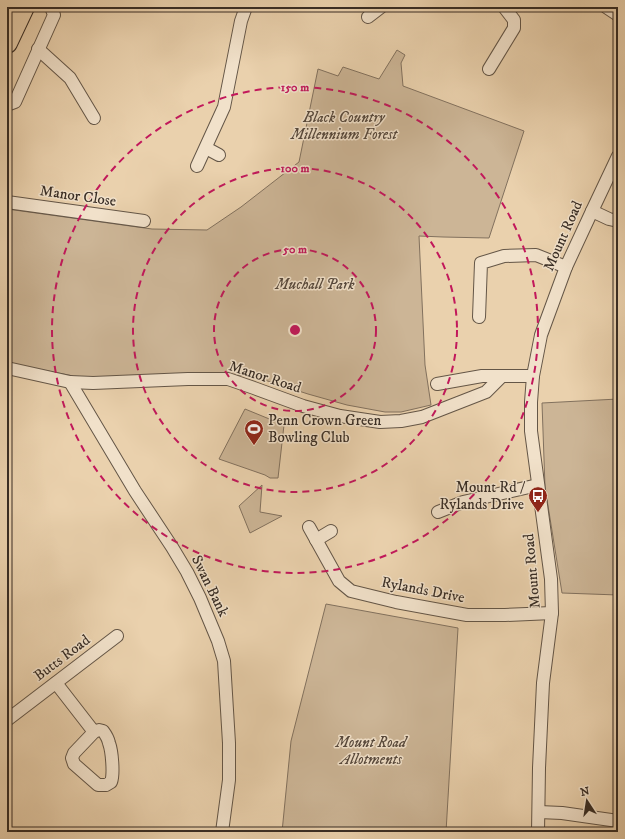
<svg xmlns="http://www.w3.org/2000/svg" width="625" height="839" viewBox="0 0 625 839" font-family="'IM FELL DW Pica',serif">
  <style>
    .green { fill: #ccb596; stroke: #82715e }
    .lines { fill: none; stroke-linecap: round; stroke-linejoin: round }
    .minor-casing { stroke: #645647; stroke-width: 14 }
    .trunk-casing { stroke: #382d25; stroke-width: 22 }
    .minor { stroke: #f1e1ca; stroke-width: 12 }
    .trunk { stroke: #ead1ad; stroke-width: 20 }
    .ring { fill: none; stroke: #c2185b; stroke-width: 2; stroke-dasharray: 7 5 }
    .labels { text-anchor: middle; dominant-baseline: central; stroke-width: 3; stroke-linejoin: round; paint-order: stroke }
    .park-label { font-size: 15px; font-style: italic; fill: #56483c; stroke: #f1e1ca }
    .street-label { font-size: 15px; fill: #382d25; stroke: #f1e1ca }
    .poi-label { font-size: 15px; fill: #382d25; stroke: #f1e1ca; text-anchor: start }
    .centre { fill: #c2185b; stroke: #f1e1ca; stroke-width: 2 }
    .ring-label { font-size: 12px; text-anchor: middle; font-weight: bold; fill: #c2185b; stroke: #f1e1ca; stroke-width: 3; stroke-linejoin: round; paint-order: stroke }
  </style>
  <rect width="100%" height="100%" fill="#ead1ad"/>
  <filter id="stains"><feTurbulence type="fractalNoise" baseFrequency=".005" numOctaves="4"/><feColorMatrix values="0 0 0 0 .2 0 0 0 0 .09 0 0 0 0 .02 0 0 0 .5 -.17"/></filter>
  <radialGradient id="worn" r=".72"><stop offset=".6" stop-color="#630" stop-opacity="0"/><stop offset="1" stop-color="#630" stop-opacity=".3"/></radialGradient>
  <g class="green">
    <polygon points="397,50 405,55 401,63 403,86 524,131 489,238 443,237 419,236 425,365 431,405 401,412 385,412 347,405 308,394 249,375 94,380 7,363 7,209 152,229 207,230 241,207 299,162 318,69 338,76 343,67 379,79"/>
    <polygon points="618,399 618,595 562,593 545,487 542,403"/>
    <polygon points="245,409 284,425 278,478 270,478 265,475 219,459"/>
    <polygon points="262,485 260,512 282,516 250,533 239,506"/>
    <polygon points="326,604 458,628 446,832 282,832 291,741"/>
  </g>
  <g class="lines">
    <g class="minor-casing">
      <g id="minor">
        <polyline points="606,7 618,15"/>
        <polyline points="368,17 381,7"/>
        <polyline points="38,49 70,78 94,118"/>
        <polyline points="489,69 514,28 514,20 504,7"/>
        <polyline points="7,105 15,102 54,15 51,7"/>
        <polyline points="206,148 219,155"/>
        <polyline points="197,166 224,107 241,21 246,7"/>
        <polyline points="7,202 144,221"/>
        <polyline points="592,211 609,219 618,221"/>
        <polyline points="479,317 481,263 504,256 536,255 566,267"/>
        <polyline points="7,368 70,382 93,383 188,379 228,379 254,388 303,406 340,416 380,422 401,421 422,417 486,392 502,376"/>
        <polyline points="70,382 135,491 172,547 187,572 200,598 218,641 224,661 229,743 229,780 222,832"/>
        <polyline points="437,384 482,376 533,376"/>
        <polyline points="438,512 463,502 538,485"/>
        <polyline points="309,527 339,581 351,591 396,602 467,615 505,615 552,613"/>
        <polyline points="316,540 331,531"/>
        <path d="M 56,683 L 94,732 L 99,730 L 103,731 C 106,735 108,738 109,743 C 112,751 114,774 111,782 L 106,785 L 98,785 L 74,764 L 72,758 L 74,753 L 94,732"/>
        <polyline points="7,720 117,636"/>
        <polyline points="539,812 562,813 618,821"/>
        <polyline points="538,832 539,768 543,683 552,613 551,579 531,431 531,402 533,376 541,335 566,267 592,211 618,156"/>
      </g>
    </g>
    <g class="trunk-casing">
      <polyline id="trunk" points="7,43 24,7"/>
    </g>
    <use href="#minor" class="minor"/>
    <use href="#trunk" class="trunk"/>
  </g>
  <g class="ring">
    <circle cx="295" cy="330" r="81"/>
    <circle cx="295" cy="330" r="162"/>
    <circle cx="295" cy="330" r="243"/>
  </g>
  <defs>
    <g id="stadium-pin" transform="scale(1)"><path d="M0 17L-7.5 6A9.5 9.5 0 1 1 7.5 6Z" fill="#8f2418" stroke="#f1e1ca"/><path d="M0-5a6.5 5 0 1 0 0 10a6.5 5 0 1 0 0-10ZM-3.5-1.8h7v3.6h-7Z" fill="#fff"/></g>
    <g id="bus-pin" transform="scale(1)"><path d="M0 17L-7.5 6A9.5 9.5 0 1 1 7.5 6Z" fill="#8f2418" stroke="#f1e1ca"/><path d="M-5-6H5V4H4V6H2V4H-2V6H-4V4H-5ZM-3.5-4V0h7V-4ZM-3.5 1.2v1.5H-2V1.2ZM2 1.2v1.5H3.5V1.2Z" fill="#fff"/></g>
  </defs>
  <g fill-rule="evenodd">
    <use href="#stadium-pin" x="254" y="429"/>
    <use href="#bus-pin" x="538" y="496"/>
  </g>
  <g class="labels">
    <g class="park-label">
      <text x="344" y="117">Black Country<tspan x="344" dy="17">Millennium Forest</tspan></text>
      <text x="315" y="284">Muchall Park</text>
      <text x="371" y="742">Mount Road<tspan x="371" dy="17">Allotments</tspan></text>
    </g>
    <g class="street-label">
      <text transform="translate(78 196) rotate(8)">Manor Close</text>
      <text transform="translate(563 236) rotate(-66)">Mount Road</text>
      <text transform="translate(265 377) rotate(18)">Manor Road</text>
      <text transform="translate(532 571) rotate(-95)">Mount Road</text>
      <text transform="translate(210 586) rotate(64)">Swan Bank</text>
      <text transform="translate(423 590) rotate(11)">Rylands Drive</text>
      <text transform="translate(62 658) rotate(-37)">Butts Road</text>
    </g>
    <g class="poi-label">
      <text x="268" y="420">Penn Crown Green<tspan x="268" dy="17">Bowling Club</tspan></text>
      <text x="524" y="487" text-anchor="end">Mount Rd /<tspan x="524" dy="17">Rylands Drive</tspan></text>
    </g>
  </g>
  <circle cx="295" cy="330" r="6" class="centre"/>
  <g class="ring-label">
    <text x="295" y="91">150 m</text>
    <text x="295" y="172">100 m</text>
    <text x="295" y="253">50 m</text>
  </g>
  <rect width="625" height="839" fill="none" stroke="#ead1ad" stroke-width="24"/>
  <rect x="8" y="8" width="609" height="823" fill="none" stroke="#382d25" stroke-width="2"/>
  <rect x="12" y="12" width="601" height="815" fill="none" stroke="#382d25"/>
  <g transform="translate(587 801) rotate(348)" stroke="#f1e1ca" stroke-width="3" paint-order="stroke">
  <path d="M0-3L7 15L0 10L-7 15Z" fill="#382d25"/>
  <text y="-6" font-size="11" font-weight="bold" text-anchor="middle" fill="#382d25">N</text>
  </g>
  <rect width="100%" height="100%" filter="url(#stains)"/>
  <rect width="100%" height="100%" fill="url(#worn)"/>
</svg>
